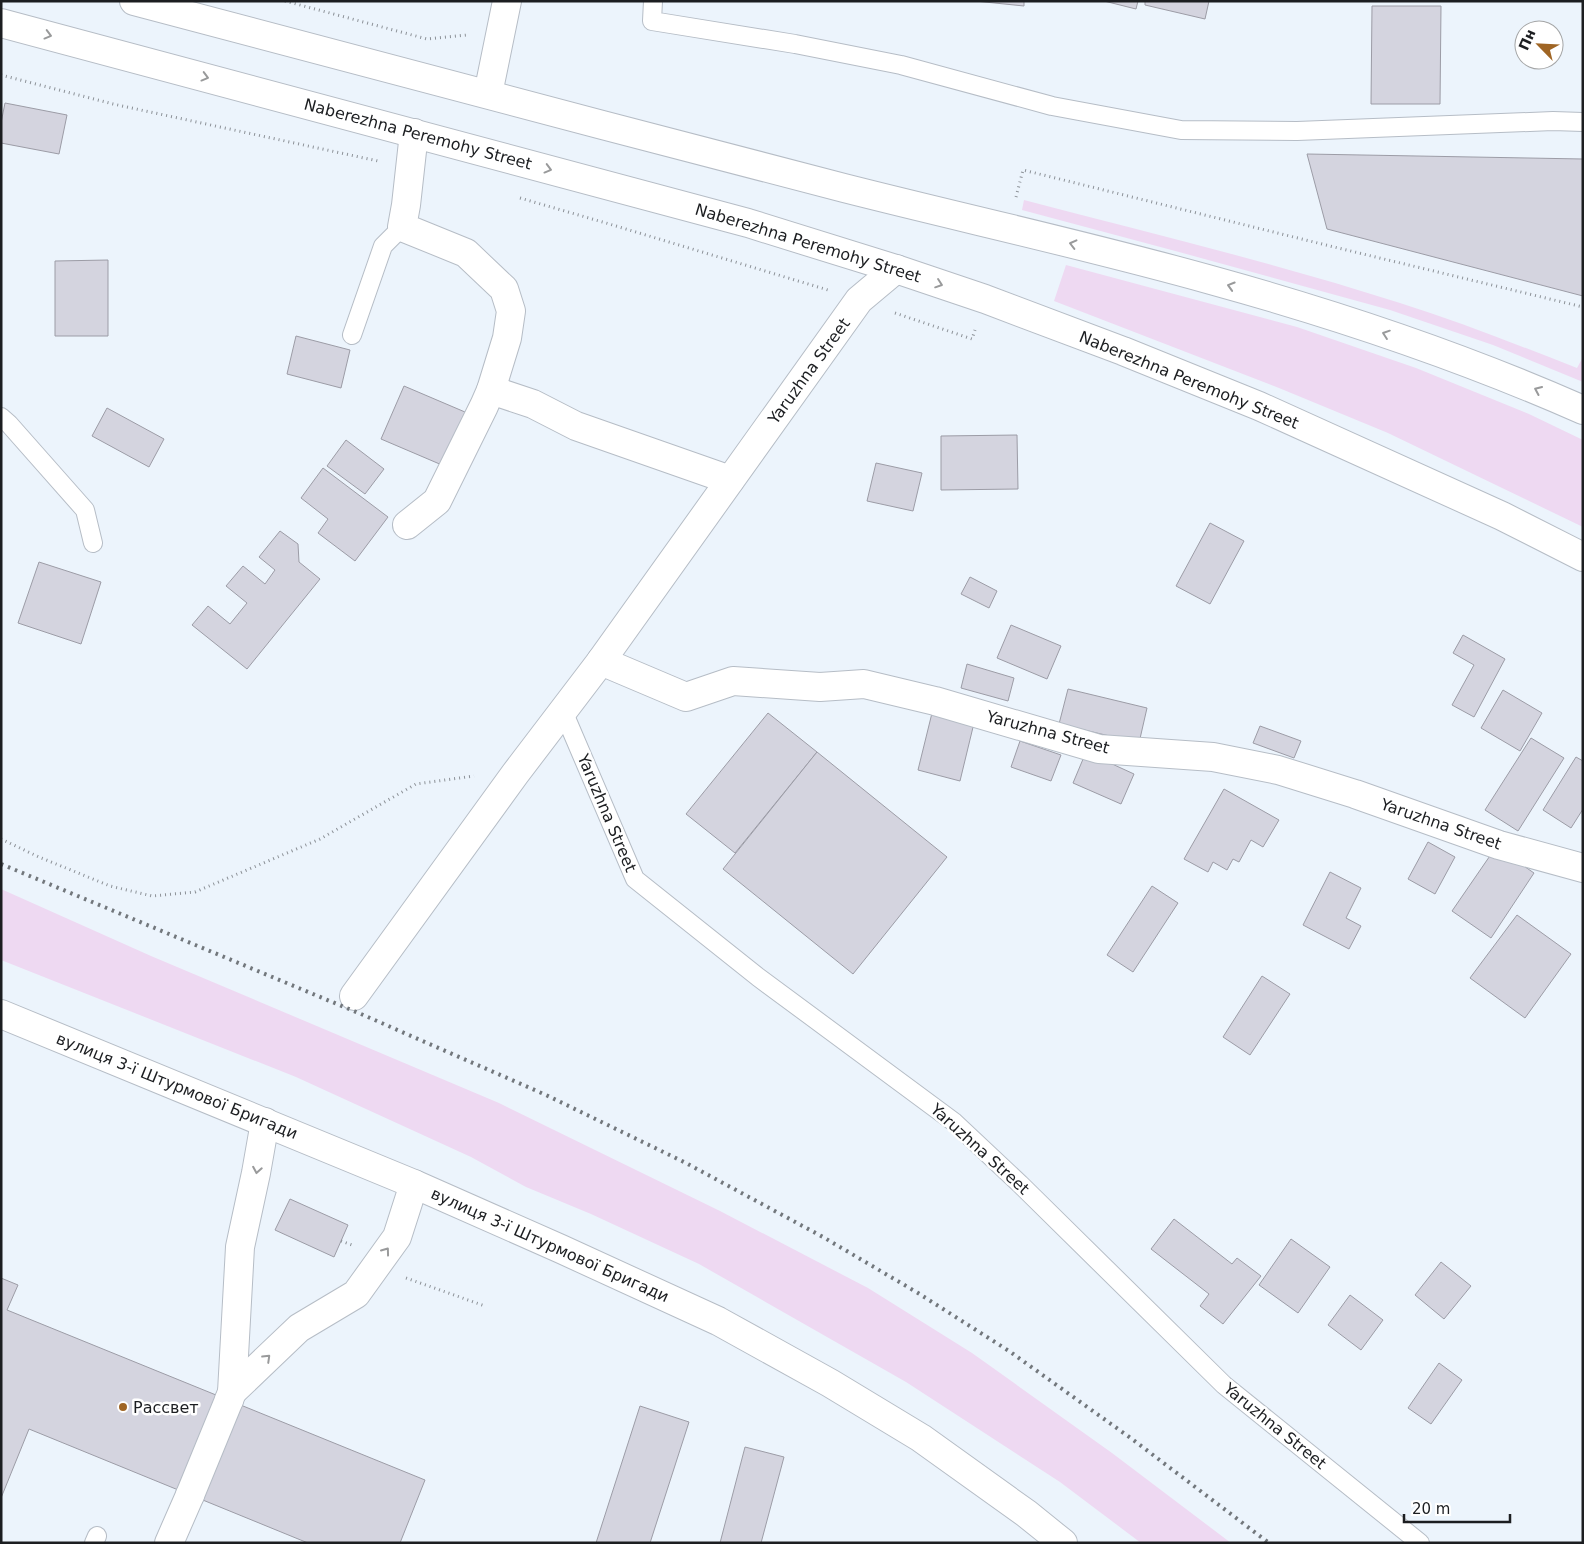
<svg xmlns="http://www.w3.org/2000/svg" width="1584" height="1544" viewBox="0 0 1584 1544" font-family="'DejaVu Sans',sans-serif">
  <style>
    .green { fill: #eed9f2 }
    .building { fill: #d4d4df; stroke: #9c9ca6 }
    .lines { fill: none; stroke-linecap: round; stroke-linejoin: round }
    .service-casing { stroke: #b6bdc6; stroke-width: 20 }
    .minor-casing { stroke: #b6bdc6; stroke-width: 30 }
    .tertiary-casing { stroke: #b6bdc6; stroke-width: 30 }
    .secondary-casing { stroke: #b6bdc6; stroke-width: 30 }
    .primary-casing { stroke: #b6bdc6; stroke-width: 30 }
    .path { stroke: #8c9197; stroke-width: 3; stroke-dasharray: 1 4; stroke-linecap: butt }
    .service { stroke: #fff; stroke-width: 18 }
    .minor { stroke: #fff; stroke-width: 28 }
    .tertiary { stroke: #fff; stroke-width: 28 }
    .secondary { stroke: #fff; stroke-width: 28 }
    .primary { stroke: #fff; stroke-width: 28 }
    .rail { stroke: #72777c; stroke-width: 4; stroke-dasharray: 2.5 5; stroke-linecap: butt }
    .oneway { stroke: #999a9b }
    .poi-dot { fill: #9f6524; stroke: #fff; stroke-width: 2 }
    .labels { text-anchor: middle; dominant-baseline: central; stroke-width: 5; stroke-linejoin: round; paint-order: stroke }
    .street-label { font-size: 16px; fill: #1c1e21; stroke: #fff }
    .poi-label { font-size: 16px; fill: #1c1e21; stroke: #fff; text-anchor: start }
  </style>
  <rect width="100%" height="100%" fill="#ecf4fc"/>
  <g class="green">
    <path d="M 1024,200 C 1149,233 1276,263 1400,303 C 1460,322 1518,345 1577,368 L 1583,357 L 1583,382 L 1493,345 L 1390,310 L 1179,252 L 1022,210 Z"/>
    <polygon points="1066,265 1297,327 1416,368 1529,414 1583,440 1583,527 1388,433 1279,388 1054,301"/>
    <polygon points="1,889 151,956 499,1103 720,1211 868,1288 972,1353 1112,1453 1231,1543 1141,1543 1060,1482 906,1382 699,1264 591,1214 526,1187 471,1157 296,1077 1,960"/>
  </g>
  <g class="building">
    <polygon points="975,1 1024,1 1024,6"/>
    <polygon points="1104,1 1138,1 1136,9"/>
    <polygon points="1145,1 1209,1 1205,19 1145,5"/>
    <polygon points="1372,6 1441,6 1440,104 1371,104"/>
    <polygon points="5,103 67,115 59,154 1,143 1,123"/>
    <polygon points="1307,154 1583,159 1583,296 1327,229"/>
    <polygon points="108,260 108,336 55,336 55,261"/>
    <polygon points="296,336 350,350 341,388 287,374"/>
    <polygon points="404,386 472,415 449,468 381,439"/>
    <polygon points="107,408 164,439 149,467 92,436"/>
    <polygon points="1017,435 1018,489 941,490 941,436"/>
    <polygon points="346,440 384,469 365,494 327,466"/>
    <polygon points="876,463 922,473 913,511 867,501"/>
    <polygon points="323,468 388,517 355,561 318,533 328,519 301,498"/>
    <polygon points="1210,523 1244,541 1210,604 1176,586"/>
    <polygon points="280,531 298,544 299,562 320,579 247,669 192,625 208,606 230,624 247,603 226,586 243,566 265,584 275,570 259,557"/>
    <polygon points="39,562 101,582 81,644 18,623"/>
    <polygon points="970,577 997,591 989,608 961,594"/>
    <polygon points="1011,625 1061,646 1047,679 997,658"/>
    <polygon points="1463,635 1505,659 1474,717 1452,705 1474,665 1453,653"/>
    <polygon points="967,664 1014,678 1008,701 961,688"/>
    <polygon points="1068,689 1147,708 1139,743 1059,724"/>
    <polygon points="1503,690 1542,713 1520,751 1481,728"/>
    <polygon points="768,713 817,752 735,853 686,814"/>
    <polygon points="932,713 974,723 960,781 918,770"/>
    <polygon points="1260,726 1301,741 1294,758 1253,743"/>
    <polygon points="1531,738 1564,758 1518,831 1485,810"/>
    <polygon points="1020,741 1061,755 1051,781 1011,767"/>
    <polygon points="817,752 947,857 853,974 723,869"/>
    <polygon points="1086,752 1134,774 1121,804 1073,783"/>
    <polygon points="1576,757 1583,761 1583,809 1571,828 1543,810"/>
    <polygon points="1224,789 1279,820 1263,847 1251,840 1239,862 1233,859 1227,870 1213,862 1208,872 1184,859"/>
    <polygon points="1428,842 1455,857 1435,894 1408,879"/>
    <polygon points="1496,847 1534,873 1491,938 1452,911"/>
    <polygon points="1330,872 1361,888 1346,918 1361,926 1349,949 1303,925"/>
    <polygon points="1152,886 1178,903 1133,972 1107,955"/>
    <polygon points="1517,915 1571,954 1525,1018 1470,978"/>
    <polygon points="1262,976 1290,994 1250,1055 1223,1037"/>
    <polygon points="290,1199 348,1225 334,1257 275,1230"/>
    <polygon points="1174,1219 1232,1264 1237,1258 1261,1276 1223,1324 1200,1306 1209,1294 1151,1249"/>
    <polygon points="1291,1239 1330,1267 1298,1313 1259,1285"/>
    <polygon points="1441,1262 1471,1286 1444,1319 1415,1295"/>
    <polygon points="1,1278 18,1285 7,1310 425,1480 400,1543 308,1543 29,1429 1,1498"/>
    <polygon points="1350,1295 1383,1320 1361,1350 1328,1325"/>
    <polygon points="1439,1363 1462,1380 1431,1424 1408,1408"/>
    <polygon points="640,1406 689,1422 650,1543 596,1543"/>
    <polygon points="745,1447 784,1457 761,1543 720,1543"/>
  </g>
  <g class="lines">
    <g class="service-casing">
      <g id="service">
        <polyline points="653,1 652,21 795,44 901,65 1052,106 1181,130 1297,131 1553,121 1583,122"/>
        <polyline points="352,335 383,246 402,227"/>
        <polyline points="1,417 9,424 85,510 93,543"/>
        <polyline points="563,711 635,879 758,977 954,1122 1020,1184 1224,1385 1420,1543"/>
        <polyline points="94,1543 97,1536"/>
      </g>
    </g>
    <g class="minor-casing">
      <g id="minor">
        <polyline points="488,94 507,1"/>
        <polyline points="491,390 533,404 576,426 730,480"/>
        <polyline points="407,525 437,501 484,406 491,390 507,338 511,311 504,289 466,253 402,227 406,205 414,133"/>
        <polyline points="601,661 686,697 733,681 820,687 864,684 935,701 1099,749 1213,757 1278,770 1355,794 1499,845 1583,868"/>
        <polyline points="354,996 515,774 601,661 859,300 896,269"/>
        <polyline points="190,1495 229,1400"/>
      </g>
    </g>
    <g class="tertiary-casing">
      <g id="tertiary">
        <polyline points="232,1392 299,1328 356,1294 397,1237 414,1184"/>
        <polyline points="229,1400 232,1392 240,1247 256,1173 265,1122"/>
        <polyline points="169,1543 190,1495"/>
      </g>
    </g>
    <g class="secondary-casing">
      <polyline id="secondary" points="1,1014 414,1184 561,1249 718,1321 830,1383 921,1438 1027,1514 1063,1543"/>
    </g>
    <g class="primary-casing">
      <g id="primary">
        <path d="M 134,1 C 370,63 607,127 844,188 C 966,219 1090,246 1211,280 C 1338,315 1463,357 1583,410"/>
        <polyline points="1,23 748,223 896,269 985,299 1123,351 1259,406 1502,516 1583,557"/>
      </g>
    </g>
    <g class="path">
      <polyline points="285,1 427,39 467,35"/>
      <polyline points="1,75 113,104 378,161"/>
      <polyline points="1016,197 1023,170 1334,247 1583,307"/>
      <polyline points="520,198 606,223 828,290"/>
      <polyline points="895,313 972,339 975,330"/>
      <polyline points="1,839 39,857 110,886 152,896 195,892 320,839 416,784 474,776"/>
      <polyline points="341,1241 352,1245"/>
      <polyline points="406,1278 485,1306"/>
    </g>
    <use href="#service" class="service"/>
    <use href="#minor" class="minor"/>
    <use href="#tertiary" class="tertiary"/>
    <use href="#secondary" class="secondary"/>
    <use href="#primary" class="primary"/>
    <polyline class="rail" points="1,864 361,1014 546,1095 686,1163 823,1237 918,1293 1009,1351 1132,1439 1269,1543"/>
  </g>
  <defs><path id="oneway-chevron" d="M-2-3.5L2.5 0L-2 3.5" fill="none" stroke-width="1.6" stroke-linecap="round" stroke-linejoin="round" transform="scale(1.25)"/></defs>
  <g class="oneway">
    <use href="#oneway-chevron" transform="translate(48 35) rotate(15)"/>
    <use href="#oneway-chevron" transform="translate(205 77) rotate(15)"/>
    <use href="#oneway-chevron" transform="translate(548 169) rotate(15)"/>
    <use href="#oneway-chevron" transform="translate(1073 244) rotate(-166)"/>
    <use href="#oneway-chevron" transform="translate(939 284) rotate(19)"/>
    <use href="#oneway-chevron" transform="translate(1231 286) rotate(-163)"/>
    <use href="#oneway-chevron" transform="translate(1386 334) rotate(-161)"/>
    <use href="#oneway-chevron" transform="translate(1538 390) rotate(-156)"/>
    <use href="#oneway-chevron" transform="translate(257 1170) rotate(100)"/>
    <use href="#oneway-chevron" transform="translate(386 1251) rotate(-54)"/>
    <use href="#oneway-chevron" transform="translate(267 1358) rotate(-44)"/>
  </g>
  <circle class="poi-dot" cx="123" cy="1407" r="5"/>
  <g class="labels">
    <g class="street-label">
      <text transform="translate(418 134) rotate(15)">Naberezhna Peremohy Street</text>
      <text transform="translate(808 243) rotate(17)">Naberezhna Peremohy Street</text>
      <text transform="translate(809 371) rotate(-54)">Yaruzhna Street</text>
      <text transform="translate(1189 380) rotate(22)">Naberezhna Peremohy Street</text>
      <text transform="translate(1048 732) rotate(15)">Yaruzhna Street</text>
      <text transform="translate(607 813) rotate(67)">Yaruzhna Street</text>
      <text transform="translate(1441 824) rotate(19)">Yaruzhna Street</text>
      <text transform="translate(177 1086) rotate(22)">вулиця 3-ї Штурмової Бригади</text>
      <text transform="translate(980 1149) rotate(42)">Yaruzhna Street</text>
      <text transform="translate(550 1245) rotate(24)">вулиця 3-ї Штурмової Бригади</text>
      <text transform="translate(1275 1426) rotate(39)">Yaruzhna Street</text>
    </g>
    <g class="poi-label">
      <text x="133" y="1407">Рассвет</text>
    </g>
  </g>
  <rect width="1584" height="1544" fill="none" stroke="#1c1e21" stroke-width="5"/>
  <g transform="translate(1539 45) rotate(294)"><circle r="24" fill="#ffffff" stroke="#a4a5a6"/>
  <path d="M0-4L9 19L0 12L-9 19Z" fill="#9f6524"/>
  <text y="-8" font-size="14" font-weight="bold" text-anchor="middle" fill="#1c1e21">Пн</text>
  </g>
  <path d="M1404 1514v8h106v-8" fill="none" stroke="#1c1e21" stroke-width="2.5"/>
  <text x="1412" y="1514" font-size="15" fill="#1c1e21" stroke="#ffffff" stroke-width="4" paint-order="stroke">20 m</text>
</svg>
